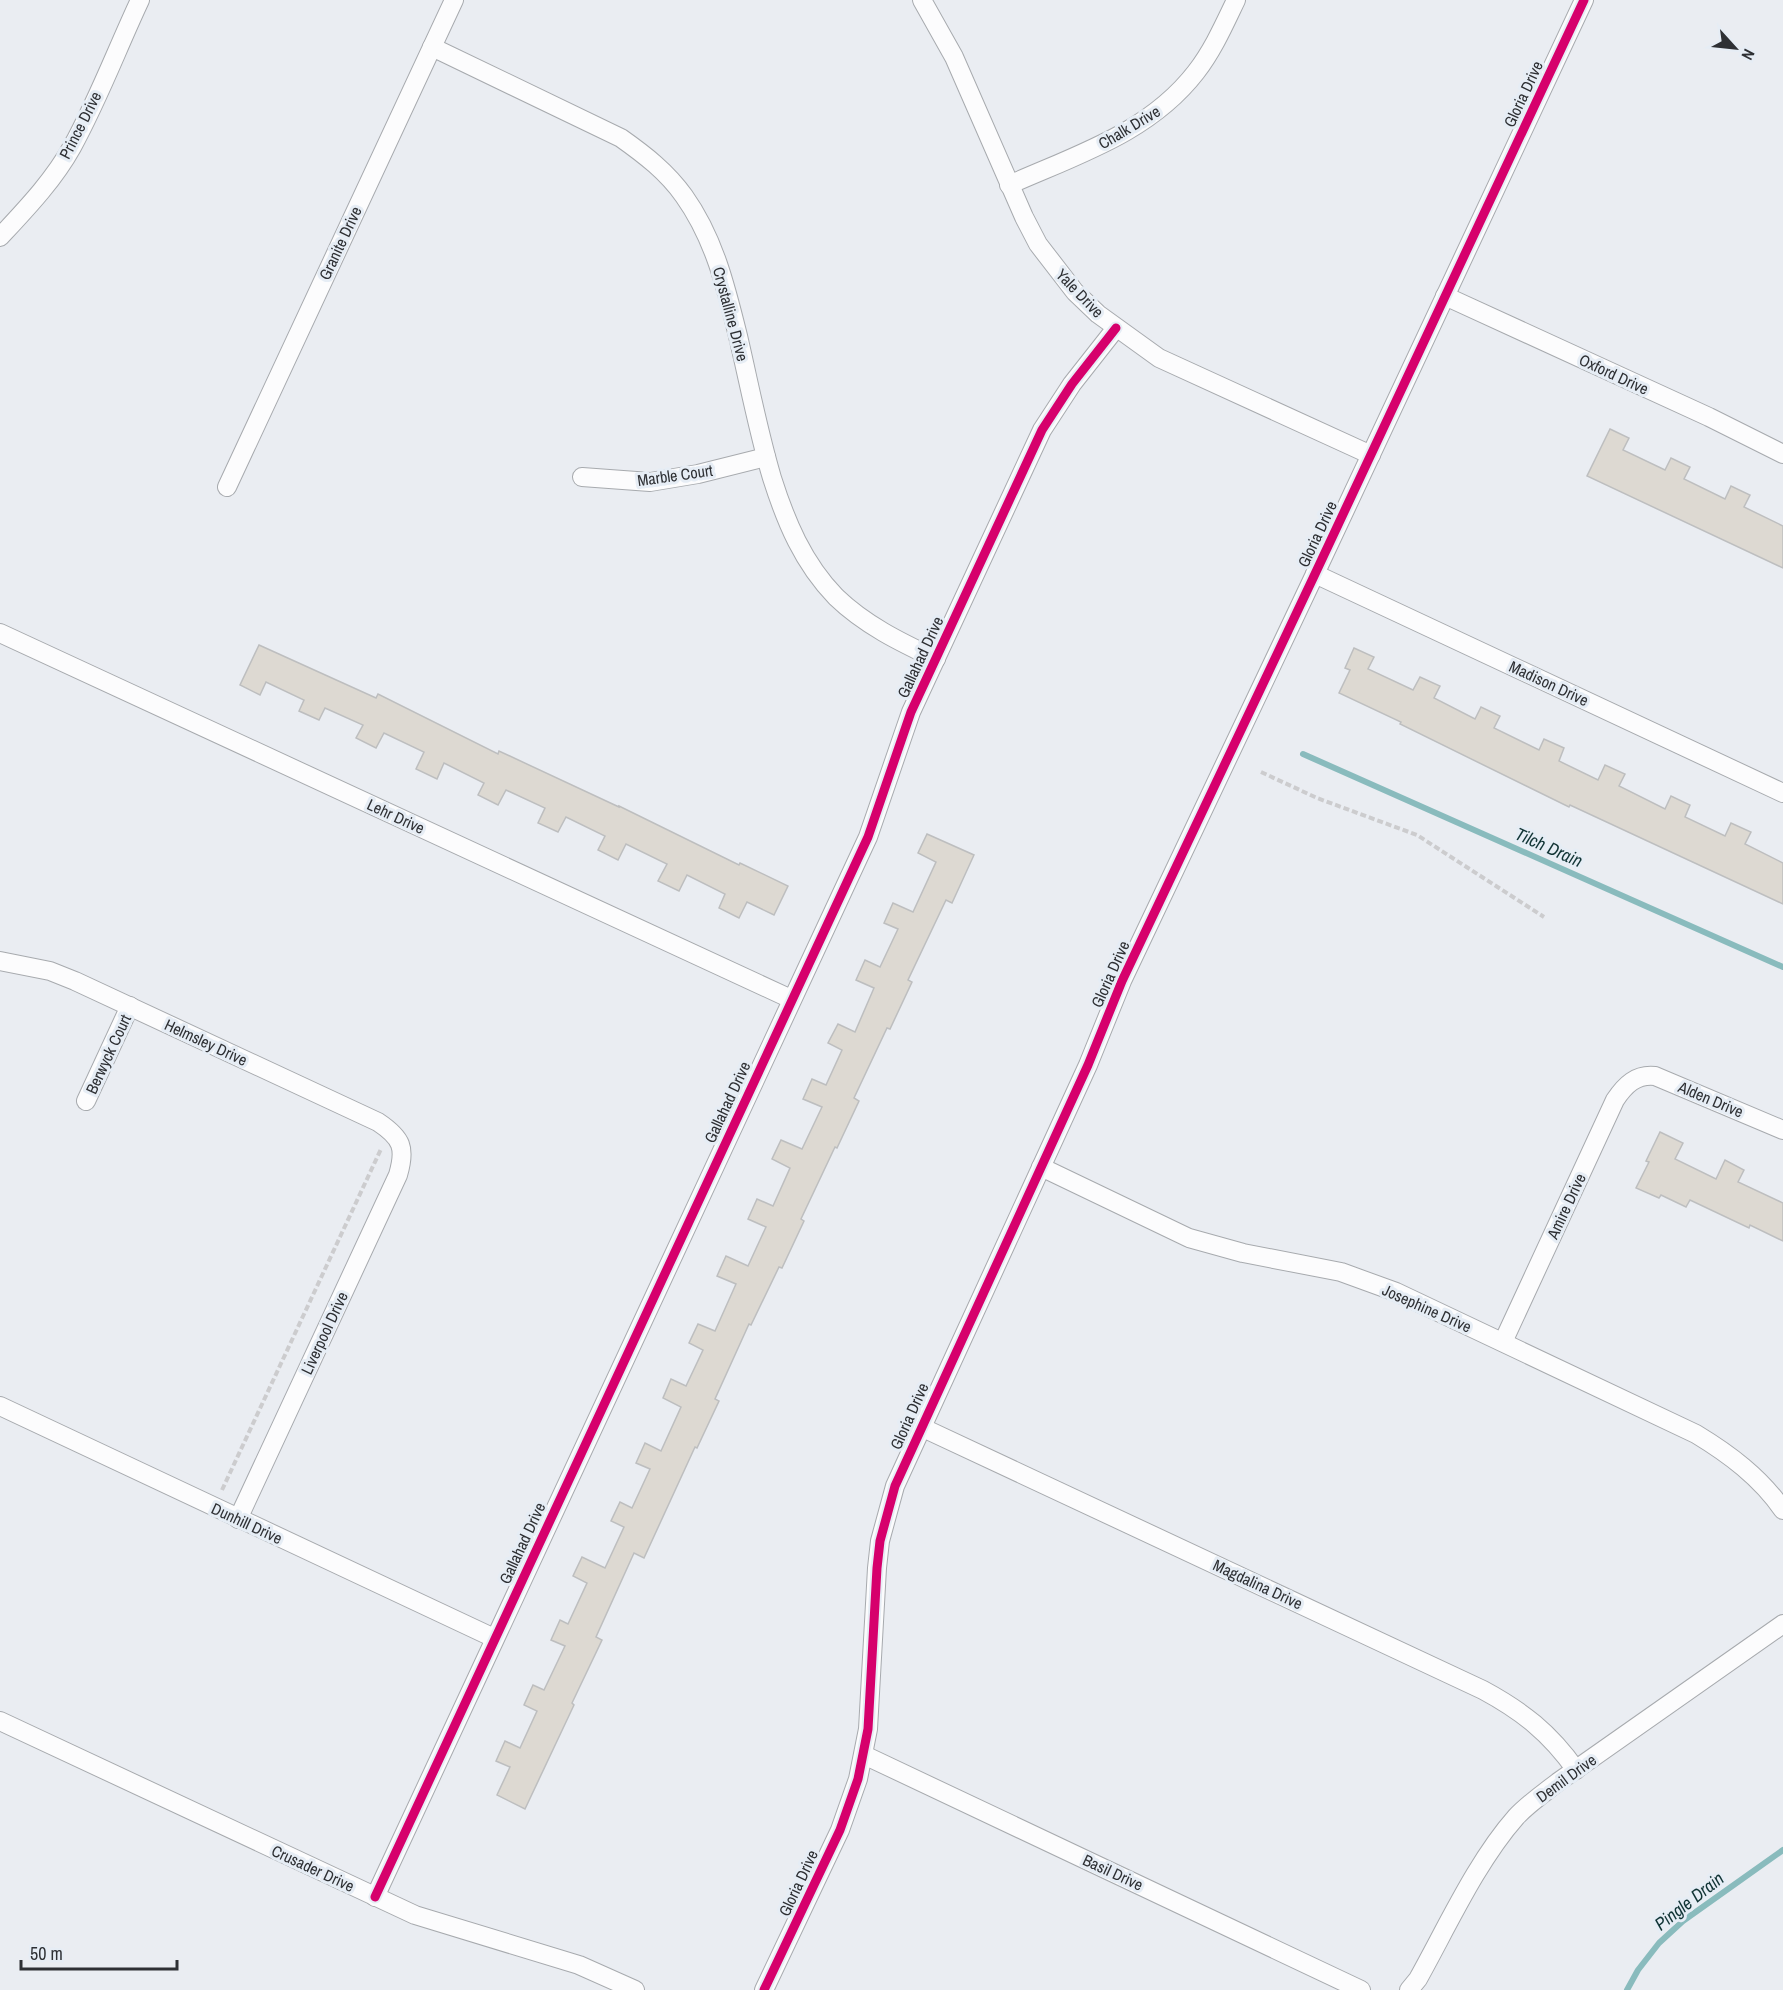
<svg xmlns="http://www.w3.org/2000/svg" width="1783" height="1990" viewBox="0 0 1783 1990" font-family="'Archivo Narrow',sans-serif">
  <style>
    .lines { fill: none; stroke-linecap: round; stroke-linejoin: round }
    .stream { stroke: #89bbbd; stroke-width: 6 }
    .building { fill: #ddd9d2; stroke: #bdbebf; stroke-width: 1.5 }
    .street-casing { stroke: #a7aaae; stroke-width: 20 }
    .path { stroke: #ccccce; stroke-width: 4; stroke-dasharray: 6 3; stroke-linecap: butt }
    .street { stroke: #fcfcfd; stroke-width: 18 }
    .cycleway-casing { stroke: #e6edf5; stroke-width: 13 }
    .cycleway { stroke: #d6006c; stroke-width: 9 }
    .labels { text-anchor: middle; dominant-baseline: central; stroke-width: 6; stroke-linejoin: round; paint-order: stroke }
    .street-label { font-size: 16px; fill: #2e3034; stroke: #e6edf5 }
    .water-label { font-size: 18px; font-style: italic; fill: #113435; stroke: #e6edf5 }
  </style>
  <rect width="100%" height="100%" fill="#eaedf2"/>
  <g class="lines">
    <g class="stream">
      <polyline points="1303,754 1783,967"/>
      <polyline points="1627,1990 1638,1970 1659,1943 1683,1921 1783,1850"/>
    </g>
  </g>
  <g class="building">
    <polygon points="1610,429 1629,438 1623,450 1665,470 1671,458 1690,467 1684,479 1725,499 1731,486 1750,495 1744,507 1783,526 1783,568 1587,476"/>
    <polygon points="259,645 376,698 378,694 498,754 499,751 619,807 619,806 739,865 740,863 788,886 774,915 747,902 739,918 719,908 725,894 687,875 679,891 658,881 667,864 626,844 618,860 598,850 605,836 566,817 558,832 538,823 545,808 506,790 498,805 478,795 484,783 444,763 437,779 416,769 424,752 384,733 376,748 356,738 363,725 325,708 319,720 299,711 304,700 266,682 260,695 240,685"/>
    <polygon points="1354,648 1374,657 1368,669 1413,690 1420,677 1440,686 1434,698 1475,719 1481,707 1500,716 1494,728 1539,750 1544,739 1564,748 1559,761 1598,780 1605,765 1625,774 1619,786 1665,809 1671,796 1690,805 1685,817 1725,836 1731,823 1751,832 1745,844 1783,863 1783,904 1570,805 1569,807 1400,724 1401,722 1339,693 1350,670 1345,668"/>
    <polygon points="927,834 974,855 952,903 946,900 908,980 912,982 890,1029 887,1028 854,1098 859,1101 837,1148 835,1147 801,1219 804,1221 782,1268 779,1267 751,1325 749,1324 715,1399 719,1401 697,1448 695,1447 644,1558 634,1553 596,1637 602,1640 572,1703 574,1705 525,1809 497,1795 510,1767 496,1761 505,1741 520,1748 537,1711 524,1705 533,1685 544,1690 565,1646 551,1640 560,1620 568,1624 587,1583 573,1576 582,1557 605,1568 624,1527 611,1521 620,1502 632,1508 650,1469 636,1463 645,1443 661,1451 681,1407 663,1398 671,1379 686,1386 703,1350 689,1343 698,1324 715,1331 736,1284 717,1276 726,1256 748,1266 766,1227 748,1219 757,1199 773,1206 790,1168 772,1159 781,1140 802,1149 822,1107 803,1099 812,1079 826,1085 842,1050 828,1043 838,1024 855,1032 874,988 856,980 865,960 880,967 898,929 884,923 893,903 913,912 936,862 918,853"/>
    <polygon points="1660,1132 1683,1143 1675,1159 1716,1179 1725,1160 1744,1170 1738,1182 1783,1203 1783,1241 1750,1225 1749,1228 1690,1200 1686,1207 1661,1195 1659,1198 1636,1188 1649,1162 1646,1161"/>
  </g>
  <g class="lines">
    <g class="street-casing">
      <g id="street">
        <polyline points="922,0 954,57 1024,217 1038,244 1075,292 1098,314 1159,358 1371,455"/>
        <path d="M 432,47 L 621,138 C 645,155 667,172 684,196 C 714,238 726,287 738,336 C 749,383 758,431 772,478 C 786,522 803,563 836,597 C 865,625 900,642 936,659"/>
        <path d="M 1009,185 C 1076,155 1149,133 1196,72 C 1213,50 1224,25 1236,0"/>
        <path d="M 0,237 C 26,209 53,181 72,147 C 98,100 117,49 140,0"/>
        <polyline points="1445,296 1709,417 1783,454"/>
        <polyline points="582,477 650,482 698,474 766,457"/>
        <polyline points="227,487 454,0"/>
        <polyline points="1315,574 1783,793"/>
        <polyline points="0,633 791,999"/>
        <path d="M 0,961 L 50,971 L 75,981 L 378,1122 C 402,1138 406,1148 398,1175 L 238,1519"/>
        <polyline points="86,1101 130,1006"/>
        <path d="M 1041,1167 L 1189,1238 L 1243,1253 L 1341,1272 L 1396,1292 L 1696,1434 C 1729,1454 1760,1477 1783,1510"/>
        <path d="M 1503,1342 L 1615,1100 C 1625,1085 1636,1074 1655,1076 L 1783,1130"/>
        <polyline points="0,1406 494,1638"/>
        <path d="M 921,1427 L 1483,1690 C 1522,1711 1550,1733 1576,1770"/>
        <polyline points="0,1721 415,1915 579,1965 635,1990"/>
        <polyline points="864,1755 1361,1990"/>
        <polyline points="375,1897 868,837 911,712 1042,430 1072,384 1116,328"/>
        <polyline points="764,1990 840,1830 858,1779 868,1729 877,1568 880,1541 895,1486 1088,1065 1122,981 1315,574 1584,0"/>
        <path d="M 1409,1990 L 1418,1979 C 1447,1927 1477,1861 1516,1817 C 1528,1804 1544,1793 1558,1782 L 1783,1624"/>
      </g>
    </g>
    <g class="path">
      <polyline points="1261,772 1317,798 1417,835 1544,917"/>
      <polyline points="222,1490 381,1149"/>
    </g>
    <use href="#street" class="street"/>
    <g class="cycleway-casing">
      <g id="cycleway">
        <polyline points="375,1897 868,837 911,712 1042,430 1072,384 1116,328"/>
        <polyline points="764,1990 840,1830 858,1779 868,1729 877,1568 880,1541 895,1486 1088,1065 1122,981 1315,574 1584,0"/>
      </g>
    </g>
    <use href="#cycleway" class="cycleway"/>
  </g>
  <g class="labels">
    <g class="street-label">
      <text transform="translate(1523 94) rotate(-65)">Gloria Drive</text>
      <text transform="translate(80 125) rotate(-63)">Prince Drive</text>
      <text transform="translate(1129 127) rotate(-31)">Chalk Drive</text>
      <text transform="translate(340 243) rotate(-65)">Granite Drive</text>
      <text transform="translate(1080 293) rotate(46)">Yale Drive</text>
      <text transform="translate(731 314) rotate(75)">Crystalline Drive</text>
      <text transform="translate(1614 374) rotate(25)">Oxford Drive</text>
      <text transform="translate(675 475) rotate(-8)">Marble Court</text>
      <text transform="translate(1317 534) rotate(-65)">Gloria Drive</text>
      <text transform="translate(920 657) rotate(-65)">Gallahad Drive</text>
      <text transform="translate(1549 683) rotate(25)">Madison Drive</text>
      <text transform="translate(396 816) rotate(25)">Lehr Drive</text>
      <text transform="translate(1110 974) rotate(-66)">Gloria Drive</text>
      <text transform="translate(206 1042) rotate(25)">Helmsley Drive</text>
      <text transform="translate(108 1054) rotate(-65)">Berwyck Court</text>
      <text transform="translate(1711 1099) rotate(23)">Alden Drive</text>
      <text transform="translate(727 1102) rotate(-65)">Gallahad Drive</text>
      <text transform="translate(1566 1206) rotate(-65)">Amire Drive</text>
      <text transform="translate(1427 1308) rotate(24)">Josephine Drive</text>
      <text transform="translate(324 1333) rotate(-65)">Liverpool Drive</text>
      <text transform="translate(909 1416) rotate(-66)">Gloria Drive</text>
      <text transform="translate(247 1523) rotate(25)">Dunhill Drive</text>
      <text transform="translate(522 1543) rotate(-65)">Gallahad Drive</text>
      <text transform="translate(1258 1584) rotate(25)">Magdalina Drive</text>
      <text transform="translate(1566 1778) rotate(-36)">Demil Drive</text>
      <text transform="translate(313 1868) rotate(25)">Crusader Drive</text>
      <text transform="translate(1113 1872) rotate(25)">Basil Drive</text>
      <text transform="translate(798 1883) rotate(-65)">Gloria Drive</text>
    </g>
    <g class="water-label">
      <text transform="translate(1549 847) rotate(24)">Tilch Drain</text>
      <text transform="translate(1689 1901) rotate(-38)">Pingle Drain</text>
    </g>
  </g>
  <g transform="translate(1735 48) rotate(117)" stroke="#e6edf5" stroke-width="4.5" paint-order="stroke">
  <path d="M0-4.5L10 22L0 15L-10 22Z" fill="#2e3034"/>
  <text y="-9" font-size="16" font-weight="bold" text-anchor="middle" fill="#2e3034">N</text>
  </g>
  <path d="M21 1960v9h156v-9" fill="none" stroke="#2e3034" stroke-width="3"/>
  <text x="30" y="1960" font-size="18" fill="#2e3034" stroke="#e6edf5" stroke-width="4.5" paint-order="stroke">50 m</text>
</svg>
